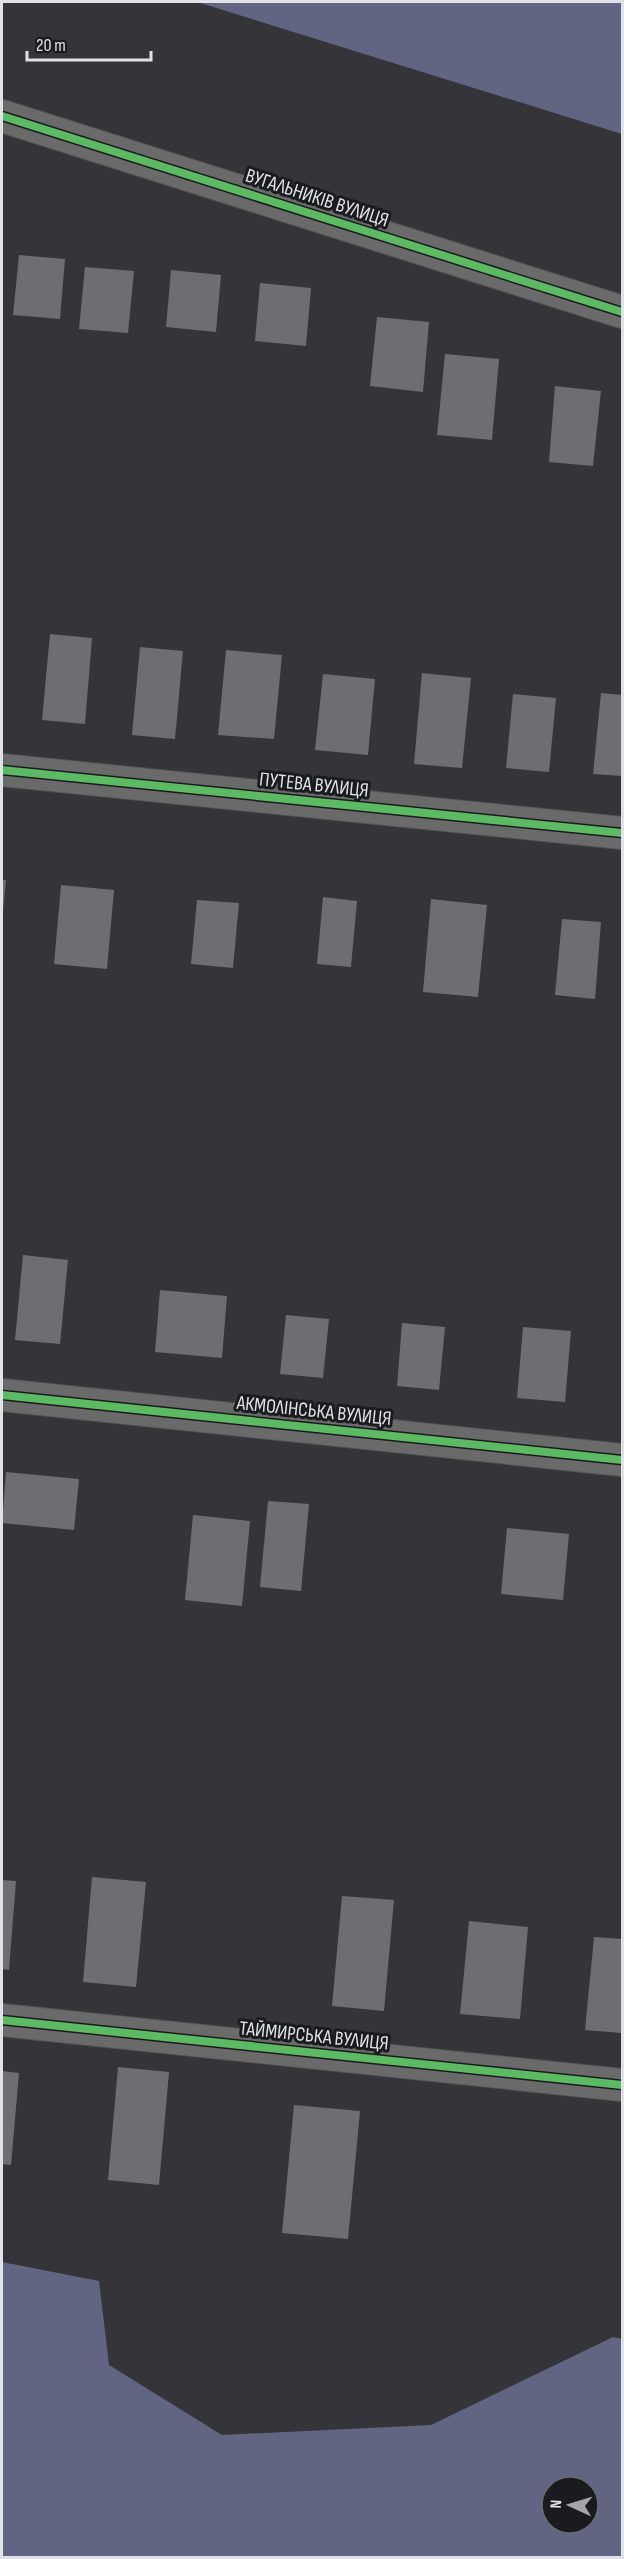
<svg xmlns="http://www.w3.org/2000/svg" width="624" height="2559" viewBox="0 0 624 2559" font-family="'Sofia Sans Condensed',sans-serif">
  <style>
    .forest { fill: #616582; fill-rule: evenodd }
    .building { fill: #6e6e72 }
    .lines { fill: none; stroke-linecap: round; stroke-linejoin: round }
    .street-casing { stroke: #515154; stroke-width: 34 }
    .street { stroke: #6a6a6b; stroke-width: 32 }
    .cycleway-casing { stroke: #1a1b1f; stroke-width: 11 }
    .cycleway { stroke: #5cba63; stroke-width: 8 }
    .labels { text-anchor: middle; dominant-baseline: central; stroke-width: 6; stroke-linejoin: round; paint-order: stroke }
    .street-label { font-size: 20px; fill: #e1e2e7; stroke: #1a1b1f }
  </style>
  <rect width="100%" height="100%" fill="#343439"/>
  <g class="forest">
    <polygon points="197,2 622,2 622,134"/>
    <path d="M 2,2262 L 99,2281 L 109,2365 L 222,2435 L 431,2425 L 613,2337 L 622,2339 L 622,2557 L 2,2557 ZM 552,2487 L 588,2487 L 588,2523 L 552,2523 Z"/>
  </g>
  <g class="building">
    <polygon points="19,255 65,259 60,319 13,315"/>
    <polygon points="85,267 134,271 128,333 79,329"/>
    <polygon points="171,270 221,275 216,332 166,327"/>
    <polygon points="260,283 311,288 306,346 255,341"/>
    <polygon points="377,317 429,322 423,392 370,386"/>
    <polygon points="445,354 499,359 492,440 437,435"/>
    <polygon points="555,386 601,391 593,466 549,462"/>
    <polygon points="50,634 92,638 85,724 42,720"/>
    <polygon points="140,647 183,651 175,739 132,735"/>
    <polygon points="226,650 282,655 274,739 218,735"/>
    <polygon points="422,673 471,678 462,768 414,764"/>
    <polygon points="323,674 375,679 368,755 315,750"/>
    <polygon points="601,693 622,695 622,776 593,774"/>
    <polygon points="513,694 556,698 549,772 506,768"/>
    <polygon points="2,880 6,880 3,912 2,912"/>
    <polygon points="61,885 114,890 107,969 54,964"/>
    <polygon points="323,897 357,901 351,967 317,964"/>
    <polygon points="431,899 487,905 478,997 423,992"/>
    <polygon points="197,900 239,903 233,968 191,964"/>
    <polygon points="562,919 601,922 595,999 555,995"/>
    <polygon points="23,1255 68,1260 60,1344 15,1340"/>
    <polygon points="160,1290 227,1296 222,1358 155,1352"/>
    <polygon points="286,1315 329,1319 323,1378 280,1374"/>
    <polygon points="402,1323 445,1327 439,1390 397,1386"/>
    <polygon points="523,1327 571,1331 565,1402 517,1398"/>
    <polygon points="6,1472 79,1479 74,1530 2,1523"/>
    <polygon points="268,1501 309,1504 301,1591 260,1587"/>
    <polygon points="193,1515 250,1521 242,1606 185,1600"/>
    <polygon points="507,1528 569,1534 563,1600 501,1594"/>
    <polygon points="92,1877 146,1882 136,1987 83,1982"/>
    <polygon points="2,1880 16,1881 9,1970 2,1969"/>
    <polygon points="342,1896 394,1900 384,2011 332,2006"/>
    <polygon points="469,1921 528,1927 520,2019 460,2014"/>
    <polygon points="594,1937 622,1939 622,2033 585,2030"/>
    <polygon points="118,2067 169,2072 159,2185 108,2180"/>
    <polygon points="2,2071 19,2073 11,2165 2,2164"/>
    <polygon points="294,2105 360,2111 348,2239 282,2233"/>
  </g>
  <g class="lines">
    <g class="street-casing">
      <g id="street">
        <polyline points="2,116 622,312"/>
        <polyline points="2,770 622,833"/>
        <polyline points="2,1395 622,1460"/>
        <polyline points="2,2020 622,2085"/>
      </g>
    </g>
    <use href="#street" class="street"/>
    <g class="cycleway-casing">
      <g id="cycleway">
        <polyline points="2,116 622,312"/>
        <polyline points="2,770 622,833"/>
        <polyline points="2,1395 622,1460"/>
        <polyline points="2,2020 622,2085"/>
      </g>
    </g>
    <use href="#cycleway" class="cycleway"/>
  </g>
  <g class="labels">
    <g class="street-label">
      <text transform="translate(317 198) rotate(18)">ВУГАЛЬНИКІВ ВУЛИЦЯ</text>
      <text transform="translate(314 785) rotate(6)">ПУТЕВА ВУЛИЦЯ</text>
      <text transform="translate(314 1411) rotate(6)">АКМОЛIНСЬКА ВУЛИЦЯ</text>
      <text transform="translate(314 2036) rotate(6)">ТАЙМИРСЬКА ВУЛИЦЯ</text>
    </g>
  </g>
  <rect width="624" height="2559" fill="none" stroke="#e1e2e7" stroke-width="6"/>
  <g transform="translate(570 2505) rotate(274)"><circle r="28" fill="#1a1b1f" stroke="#6a6b6f" stroke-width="1.5"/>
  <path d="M0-4.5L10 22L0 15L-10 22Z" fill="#a4a5aa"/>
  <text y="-9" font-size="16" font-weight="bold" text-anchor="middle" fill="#e1e2e7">N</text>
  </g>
  <path d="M27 51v9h124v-9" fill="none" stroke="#e1e2e7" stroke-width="3"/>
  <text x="36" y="51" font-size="18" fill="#e1e2e7" stroke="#1a1b1f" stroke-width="4.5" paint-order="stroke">20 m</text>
</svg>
